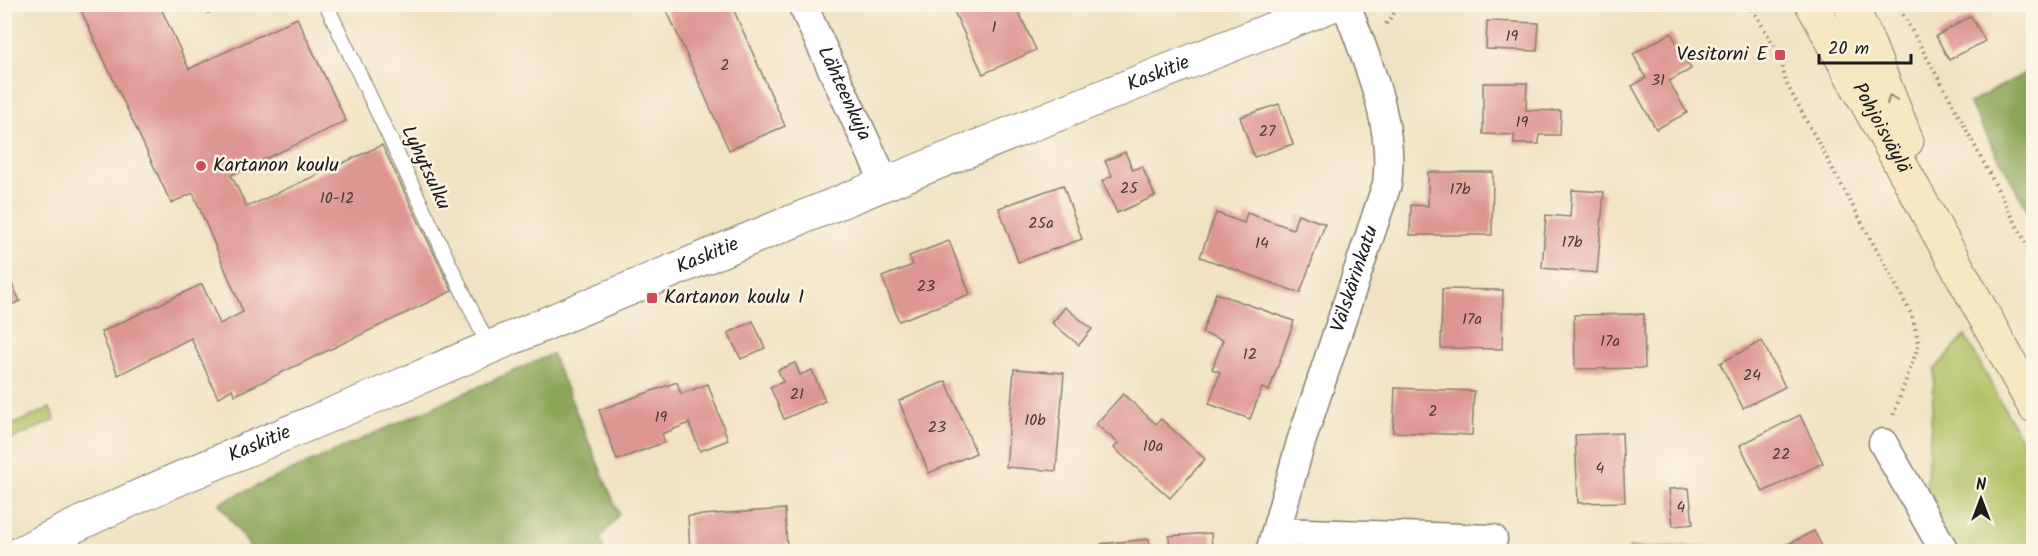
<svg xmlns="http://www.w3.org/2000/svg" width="2038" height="556" viewBox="0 0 2038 556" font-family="Kalam,sans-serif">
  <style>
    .green { fill: #b0c063; stroke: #666e40; stroke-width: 1.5 }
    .forest { fill: #8ca659; stroke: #54613a; stroke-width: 1.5 }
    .building { fill: #de9693 }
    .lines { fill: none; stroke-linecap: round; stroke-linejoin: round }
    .service-casing { stroke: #867f70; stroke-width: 16 }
    .minor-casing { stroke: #867f70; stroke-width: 31 }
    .tertiary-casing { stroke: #867f70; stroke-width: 35 }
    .secondary-casing { stroke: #867f70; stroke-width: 35 }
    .path { stroke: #867f70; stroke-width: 4; stroke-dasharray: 1.5 4.5; stroke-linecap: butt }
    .service { stroke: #fff; stroke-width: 14 }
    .minor { stroke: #fff; stroke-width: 28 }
    .tertiary { stroke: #fff; stroke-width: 33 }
    .secondary { stroke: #f7e8c3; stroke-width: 33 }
    .oneway { stroke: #948c78 }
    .poi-dot { fill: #d1495b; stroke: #fcf5e5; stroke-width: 2 }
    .labels { text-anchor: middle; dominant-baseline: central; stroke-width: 5; stroke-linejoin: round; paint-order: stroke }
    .number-label { font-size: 16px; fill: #4c3a3a }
    .poi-label { font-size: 20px; fill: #1c1c1c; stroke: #fcf5e5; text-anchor: start }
    .street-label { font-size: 20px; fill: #1c1c1c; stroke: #fcf5e5 }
  </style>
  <rect width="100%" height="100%" fill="#fcf5e5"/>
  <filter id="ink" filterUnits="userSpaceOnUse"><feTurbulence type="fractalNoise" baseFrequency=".0167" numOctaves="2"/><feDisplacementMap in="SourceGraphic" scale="12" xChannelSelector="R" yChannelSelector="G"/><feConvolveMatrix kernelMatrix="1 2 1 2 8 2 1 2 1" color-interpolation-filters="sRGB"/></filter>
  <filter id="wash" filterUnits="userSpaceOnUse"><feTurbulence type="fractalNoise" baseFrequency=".008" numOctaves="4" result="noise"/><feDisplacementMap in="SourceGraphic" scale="24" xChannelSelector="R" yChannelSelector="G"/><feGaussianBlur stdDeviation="1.35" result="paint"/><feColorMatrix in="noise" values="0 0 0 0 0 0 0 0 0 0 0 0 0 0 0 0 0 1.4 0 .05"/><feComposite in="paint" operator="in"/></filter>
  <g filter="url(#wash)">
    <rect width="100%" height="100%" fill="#f1e2c3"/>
    <g class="green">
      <polygon points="1965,336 2033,461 2033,551 1952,551 1925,504 1935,369"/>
      <polygon points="50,408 55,420 5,442 5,428"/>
    </g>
    <g class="forest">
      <polygon points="2033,69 2033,221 1969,103"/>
      <polygon points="552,354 619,514 600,539 605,551 253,551 219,503"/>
      <polygon points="1728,547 1729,551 1629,551 1629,548"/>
    </g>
    <g id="blocks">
      <g class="building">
        <polygon points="78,4 159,4 189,69 297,18 346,121 231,175 247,207 382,145 452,291 235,395 232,389 218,398 191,338 118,375 101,332 202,284 220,324 243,312 193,193 171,203"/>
        <polygon points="205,4 227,4 208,13"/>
        <polygon points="664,4 731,4 785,126 729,150"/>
        <polygon points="1015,4 1036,50 983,74 951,5"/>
        <polygon points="1971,16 1985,41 1949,60 1936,36"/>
        <polygon points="1487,21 1539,23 1537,51 1486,49"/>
        <polygon points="1671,33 1691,69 1669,81 1687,113 1656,129 1632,86 1646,78 1633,54"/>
        <polygon points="1483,83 1527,83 1526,110 1561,111 1560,135 1539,135 1539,144 1514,144 1514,135 1483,134"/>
        <polygon points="1279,104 1293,144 1254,157 1240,117"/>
        <polygon points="1125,152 1133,170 1142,166 1155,196 1117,213 1102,181 1112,176 1105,161"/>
        <polygon points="1428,172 1493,172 1492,235 1410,235 1411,205 1428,206"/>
        <polygon points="1063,185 1082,239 1018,262 999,208"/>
        <polygon points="1572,190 1604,192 1597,273 1542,268 1546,215 1570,217"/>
        <polygon points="1216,213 1244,223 1247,213 1293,229 1298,214 1325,224 1300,293 1200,257"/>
        <polygon points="949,241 970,294 899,321 882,277 913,265 909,256"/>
        <polygon points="4,267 20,301 4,308"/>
        <polygon points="1442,289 1503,290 1502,349 1441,348"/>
        <polygon points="1216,293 1294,321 1269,391 1262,388 1250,419 1209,404 1220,372 1212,369 1223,340 1202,333"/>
        <polygon points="1065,307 1092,329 1079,345 1052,323"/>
        <polygon points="1644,314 1645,368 1575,369 1574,315"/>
        <polygon points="753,321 765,348 741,359 728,333"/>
        <polygon points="1762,341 1785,387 1743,408 1720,363"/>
        <polygon points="795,363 800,375 812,370 825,401 784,419 770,387 783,382 778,370"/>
        <polygon points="1014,369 1064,373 1056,471 1006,467"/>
        <polygon points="946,381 976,453 929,473 899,401"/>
        <polygon points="677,382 681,394 708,384 728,440 700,451 689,423 662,434 665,442 617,460 599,410"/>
        <polygon points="1395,388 1474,391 1472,435 1393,432"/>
        <polygon points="1123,394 1156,424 1161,419 1205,459 1170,498 1114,448 1118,443 1096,424"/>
        <polygon points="1800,415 1823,463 1763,492 1740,445"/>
        <polygon points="1622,433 1625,502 1578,503 1575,435"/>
        <polygon points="1689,488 1693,524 1673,526 1669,489"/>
        <polygon points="785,509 787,550 690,552 688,516"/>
        <polygon points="1814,531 1825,552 1773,552"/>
        <polygon points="1211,533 1212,552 1170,552 1169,536"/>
        <polygon points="1149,539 1151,552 1101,552 1101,544"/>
      </g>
    </g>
  </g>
  <g filter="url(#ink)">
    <use href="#blocks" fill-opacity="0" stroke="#867f70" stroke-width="1.5"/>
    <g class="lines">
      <g class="service-casing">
        <polyline id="service" points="326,4 489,347"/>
      </g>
      <g class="minor-casing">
        <g id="minor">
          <path id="s1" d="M 802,4 L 885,183"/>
          <polyline points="1883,443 1945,552"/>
          <polyline points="1276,532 1493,539"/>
          <path id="s2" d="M 1270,552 L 1301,442 L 1387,184 C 1395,122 1367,62 1346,4"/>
        </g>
      </g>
      <g class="tertiary-casing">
        <g id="tertiary">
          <path id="s3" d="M 22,552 C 145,489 275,439 402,385 C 710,252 1023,128 1335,4"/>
        </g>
      </g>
      <g class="secondary-casing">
        <g id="secondary">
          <path id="s4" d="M 1812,4 L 2034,406"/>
          <polyline points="1850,4 1865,35 1907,141"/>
        </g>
      </g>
      <g class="path">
        <polyline points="1749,4 1780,55 1786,83 1912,315 1919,344 1893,416"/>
        <polyline points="1897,4 1949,97 2034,258"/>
        <polyline points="1386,24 1401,4"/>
      </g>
      <use href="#service" class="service"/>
      <use href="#minor" class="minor"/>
      <use href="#tertiary" class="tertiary"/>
      <use href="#secondary" class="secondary"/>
    </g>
    <defs><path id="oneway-chevron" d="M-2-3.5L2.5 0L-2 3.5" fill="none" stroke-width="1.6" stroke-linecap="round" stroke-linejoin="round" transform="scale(1.5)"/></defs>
    <use class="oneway" href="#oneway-chevron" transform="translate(1891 99) rotate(-111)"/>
  </g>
  <g class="poi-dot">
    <rect x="1774" y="49" width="12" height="12" rx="3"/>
    <circle cx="201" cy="166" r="6"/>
    <rect x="646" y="292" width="12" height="12" rx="3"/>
  </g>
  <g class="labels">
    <g class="number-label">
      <text x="994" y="27">1</text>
      <text x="1512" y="36">19</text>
      <text x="725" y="65">2</text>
      <text x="1658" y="80">31</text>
      <text x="1522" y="122">19</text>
      <text x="1267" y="131">27</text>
      <text x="1129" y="188">25</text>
      <text x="1460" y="189">17b</text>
      <text x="337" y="198">10-12</text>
      <text x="1041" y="223">25a</text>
      <text x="1572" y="242">17b</text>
      <text x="1262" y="243">14</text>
      <text x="926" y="286">23</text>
      <text x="1472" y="319">17a</text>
      <text x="1610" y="341">17a</text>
      <text x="1250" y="354">12</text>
      <text x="1752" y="375">24</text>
      <text x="797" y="394">21</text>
      <text x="1433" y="411">2</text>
      <text x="661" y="417">19</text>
      <text x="1035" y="420">10b</text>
      <text x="937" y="427">23</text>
      <text x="1153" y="446">10a</text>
      <text x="1781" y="454">22</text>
      <text x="1600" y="468">4</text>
      <text x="1681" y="507">4</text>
    </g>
    <g class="poi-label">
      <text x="1768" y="55" text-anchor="end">Vesitorni E</text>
      <text x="213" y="166">Kartanon koulu</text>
      <text x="664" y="298">Kartanon koulu I</text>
    </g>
    <g class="street-label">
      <text stroke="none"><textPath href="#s3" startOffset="1233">Kaskitie</textPath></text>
      <text stroke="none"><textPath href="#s1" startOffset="99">Lähteenkuja</textPath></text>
      <text stroke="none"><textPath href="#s4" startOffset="142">Pohjoisväylä</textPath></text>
      <text transform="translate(425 168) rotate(65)">Lyhytsulku</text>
      <text stroke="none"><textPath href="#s3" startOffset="747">Kaskitie</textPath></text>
      <text stroke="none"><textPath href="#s2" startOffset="286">Välskärinkatu</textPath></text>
      <text stroke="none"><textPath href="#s3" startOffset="261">Kaskitie</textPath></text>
    </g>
  </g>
  <rect width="2038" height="556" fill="none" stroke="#fcf5e5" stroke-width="24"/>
  <g transform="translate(1981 499)" stroke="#fcf5e5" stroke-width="4.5" paint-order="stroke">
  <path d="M0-4.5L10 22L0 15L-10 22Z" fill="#1c1c1c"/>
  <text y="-9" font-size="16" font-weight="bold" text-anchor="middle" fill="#1c1c1c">N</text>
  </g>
  <path d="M1819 54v9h92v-9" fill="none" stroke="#1c1c1c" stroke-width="3"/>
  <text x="1828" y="54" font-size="18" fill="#1c1c1c" stroke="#fcf5e5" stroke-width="4.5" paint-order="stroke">20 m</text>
</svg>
